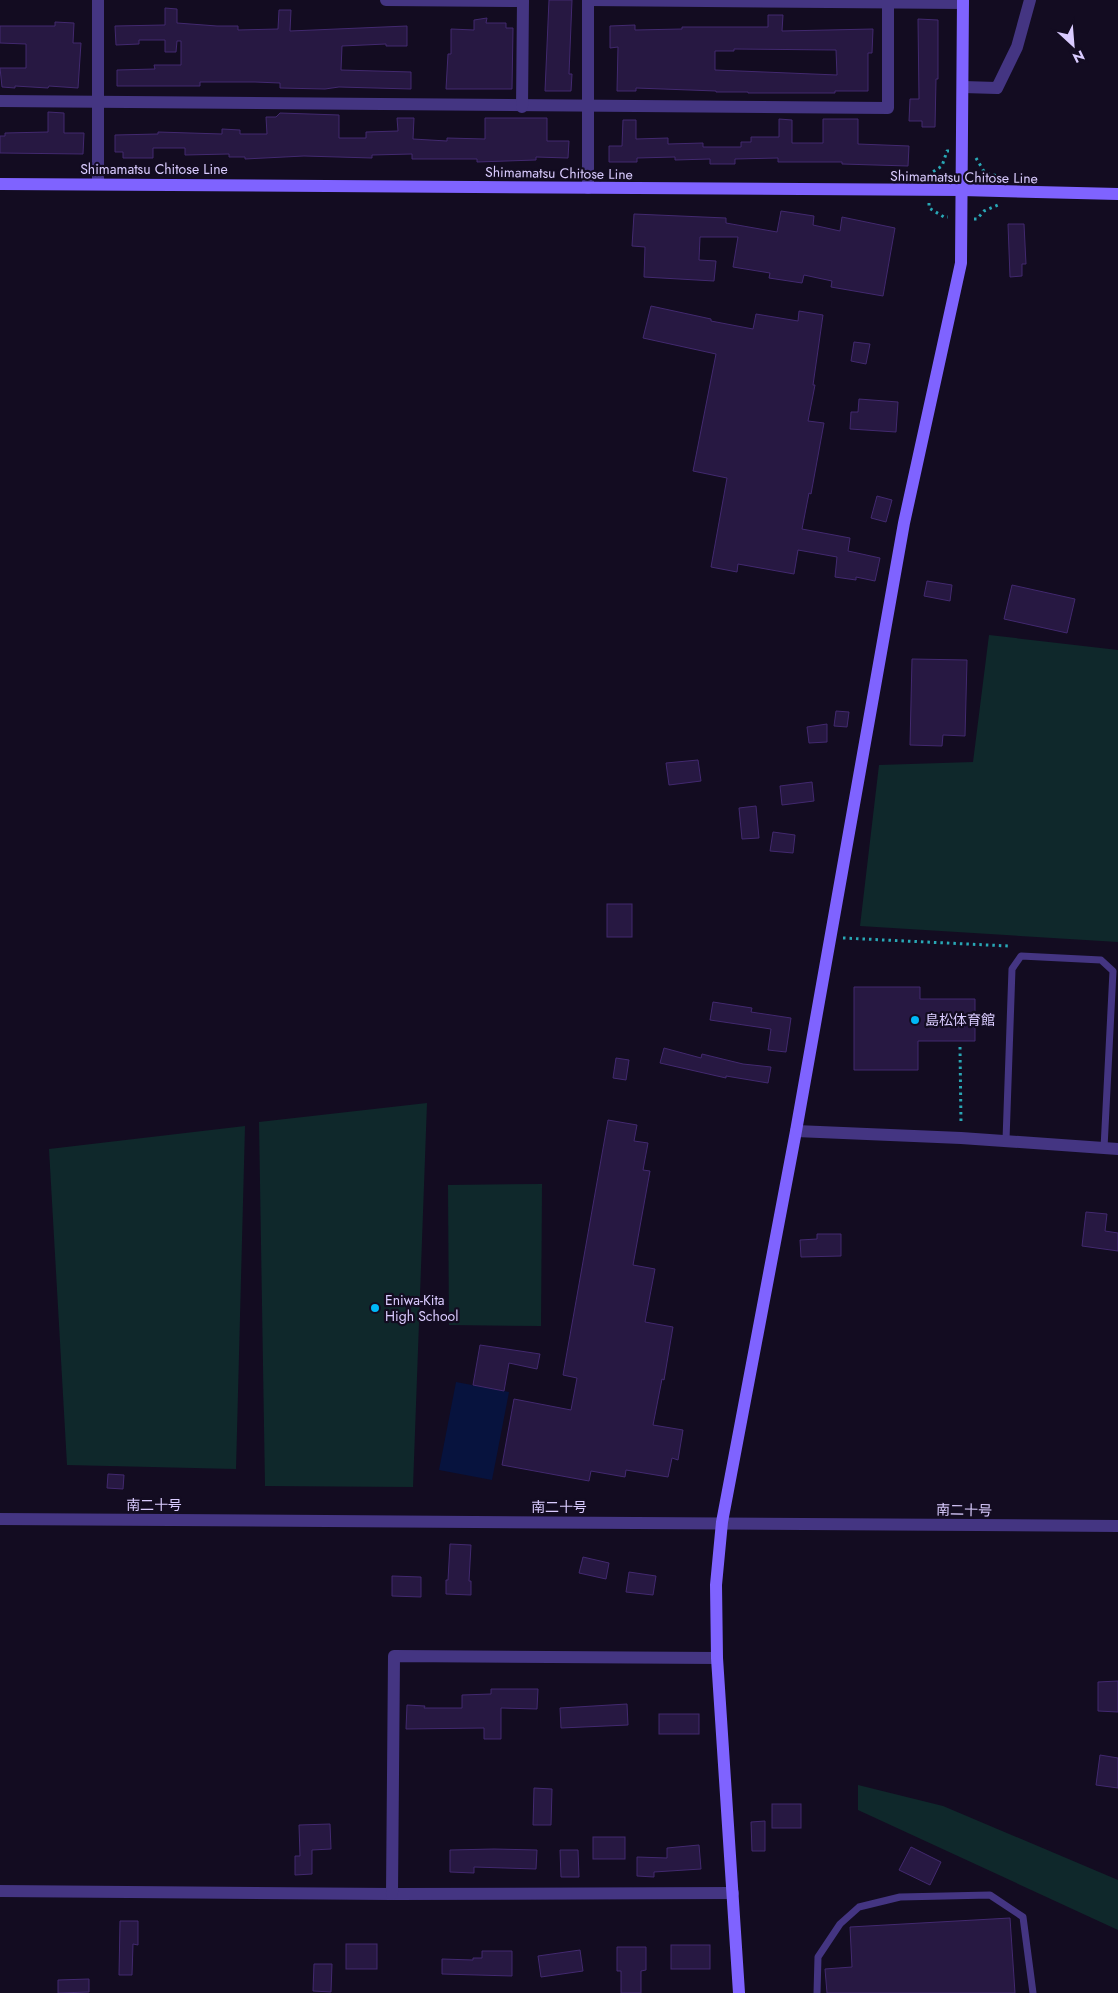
<svg xmlns="http://www.w3.org/2000/svg" width="1118" height="1993" viewBox="0 0 1118 1993" font-family="Jost,'Noto Sans JP',sans-serif">
  <style>
    .green { fill: #0f282b }
    .water { fill: #07133e }
    .building { fill: #271842; stroke: #42296f; fill-rule: evenodd }
    .lines { fill: none; stroke-linecap: round; stroke-linejoin: round }
    .path { stroke: #29a8b6; stroke-width: 3; stroke-dasharray: 2.5 4; stroke-linecap: butt }
    .lane { stroke: #443582; stroke-width: 7 }
    .street { stroke: #443582; stroke-width: 12 }
    .secondary { stroke: #7f63ff; stroke-width: 12 }
    .poi-dot { fill: #00b8f7; stroke: #130c21; stroke-width: 2 }
    .labels { text-anchor: middle; dominant-baseline: central; stroke-width: 4.5; stroke-linejoin: round; paint-order: stroke }
    .street-label { font-size: 14px; fill: #daccff; stroke: #130c21 }
    .poi-label { font-size: 14px; fill: #daccff; stroke: #130c21; text-anchor: start }
  </style>
  <rect width="100%" height="100%" fill="#130c21"/>
  <g class="green">
    <polygon points="989,635 1118,650 1118,942 860,926 879,765 973,762"/>
    <polygon points="427,1103 413,1487 265,1486 259,1122"/>
    <polygon points="245,1126 236,1469 67,1465 49,1149"/>
    <polygon points="542,1184 541,1326 449,1325 448,1185"/>
    <polygon points="858,1785 943,1806 1118,1880 1118,1930 858,1810"/>
  </g>
  <polygon class="water" points="456,1382 509,1392 492,1480 439,1470"/>
  <g class="building">
    <polygon points="549,0 572,0 569,74 572,74 571,91 545,91"/>
    <polygon points="165,8 177,9 177,23 217,26 238,26 238,30 278,29 279,10 291,10 290,31 407,26 407,46 386,46 386,44 342,46 341,70 411,72 411,89 339,87 325,89 280,88 280,83 255,82 200,82 200,86 117,86 117,70 155,69 154,65 181,65 181,41 177,41 176,52 165,52 165,40 139,40 139,44 116,45 115,26 165,25"/>
    <path d="M 768,15 L 783,15 L 782,31 L 873,29 L 872,53 L 868,53 L 868,91 L 835,91 L 835,93 L 748,93 L 748,92 L 716,92 L 716,91 L 636,88 L 636,91 L 617,91 L 618,47 L 610,48 L 610,26 L 635,25 L 635,30 L 682,29 L 682,27 L 768,27 ZM 734,49 L 836,50 L 837,75 L 715,70 L 715,51 L 734,51 Z"/>
    <polygon points="487,18 486,23 506,23 506,28 513,28 512,89 446,89 448,54 451,54 451,29 474,30 474,20"/>
    <polygon points="918,19 938,20 938,79 936,79 935,127 922,127 922,121 909,121 910,99 919,99"/>
    <polygon points="55,22 74,23 73,43 81,43 78,88 49,86 48,88 15,86 15,88 2,87 0,68 26,68 26,44 0,43 0,26 55,26"/>
    <polygon points="48,112 64,113 64,133 84,133 83,154 0,153 0,136 5,136 5,133 48,132"/>
    <polygon points="280,113 339,115 339,138 366,138 366,132 398,131 397,118 414,118 413,139 447,141 447,138 485,139 485,118 547,118 547,141 569,141 568,158 536,157 536,160 477,162 477,159 412,159 412,154 372,155 372,158 304,156 245,159 245,157 229,157 229,154 185,155 185,148 153,148 153,158 123,158 123,152 115,152 115,135 158,134 158,132 222,134 222,129 240,130 240,134 267,134 266,117 276,117"/>
    <polygon points="779,119 792,120 792,143 823,143 823,119 858,119 858,144 909,146 908,166 842,164 842,162 778,162 778,158 735,159 735,164 710,164 710,159 675,160 675,157 637,158 637,162 609,162 609,146 622,146 623,120 636,120 636,139 668,138 668,144 703,143 703,147 741,147 741,142 751,142 751,137 779,137"/>
    <polygon points="781,211 814,216 813,225 840,231 842,217 895,228 883,296 831,287 832,281 804,275 802,283 769,278 770,273 733,267 738,237 700,237 699,260 716,261 714,281 644,277 645,247 632,246 634,214 726,218 726,223 777,232"/>
    <polygon points="1008,224 1024,224 1026,264 1022,264 1022,276 1010,277"/>
    <polygon points="651,306 711,319 711,321 753,329 756,314 798,321 799,311 823,315 813,385 815,385 808,421 824,423 811,494 809,493 802,529 850,538 848,551 880,558 875,581 856,577 856,580 835,577 837,557 798,550 794,574 738,564 737,572 711,567 727,478 693,471 716,354 643,338"/>
    <polygon points="854,342 870,344 866,364 851,361"/>
    <polygon points="859,399 898,402 896,432 850,429 851,412 858,412"/>
    <polygon points="877,496 892,500 886,522 871,518"/>
    <polygon points="927,581 952,585 950,601 924,596"/>
    <polygon points="1012,585 1075,599 1067,633 1004,619"/>
    <polygon points="912,659 967,660 965,736 943,735 942,746 910,745"/>
    <polygon points="836,711 849,712 847,727 834,726"/>
    <polygon points="827,724 827,742 809,743 807,727"/>
    <polygon points="698,760 701,781 669,785 666,763"/>
    <polygon points="812,782 814,801 782,805 780,786"/>
    <polygon points="756,806 759,838 742,839 739,808"/>
    <polygon points="773,832 795,835 793,853 770,851"/>
    <rect x="607" y="904" width="25" height="33"/>
    <polygon points="854,987 920,987 920,999 975,999 975,1041 918,1041 918,1070 854,1070"/>
    <polygon points="713,1002 752,1008 751,1012 791,1018 786,1052 768,1050 771,1029 710,1020"/>
    <polygon points="664,1048 701,1058 702,1054 743,1064 771,1067 768,1083 726,1076 726,1078 660,1063"/>
    <polygon points="616,1058 629,1060 626,1080 613,1078"/>
    <polygon points="608,1120 637,1125 634,1141 648,1143 643,1170 650,1171 633,1265 655,1269 645,1322 673,1327 664,1380 662,1379 653,1425 683,1430 678,1460 672,1458 668,1477 626,1470 625,1477 591,1471 589,1481 502,1465 514,1399 571,1410 577,1378 563,1375"/>
    <polygon points="1086,1212 1107,1214 1105,1231 1118,1233 1118,1251 1082,1246"/>
    <polygon points="817,1234 841,1234 841,1256 801,1257 800,1240 817,1239"/>
    <polygon points="480,1345 540,1354 537,1369 509,1363 504,1391 473,1385"/>
    <polygon points="108,1474 124,1475 123,1489 107,1488"/>
    <polygon points="450,1544 471,1545 469,1581 471,1581 471,1595 446,1594 446,1580 448,1580"/>
    <polygon points="583,1557 609,1563 606,1579 579,1573"/>
    <polygon points="629,1572 656,1576 653,1595 626,1592"/>
    <polygon points="392,1576 421,1577 421,1597 392,1596"/>
    <polygon points="1118,1681 1118,1712 1098,1711 1098,1682"/>
    <polygon points="491,1689 538,1689 537,1709 501,1708 501,1739 484,1739 484,1728 406,1729 407,1705 425,1706 424,1708 462,1708 462,1695 491,1694"/>
    <polygon points="627,1704 628,1725 561,1728 560,1708"/>
    <rect x="659" y="1714" width="40" height="20"/>
    <polygon points="1100,1755 1118,1758 1118,1788 1096,1785"/>
    <polygon points="534,1788 552,1789 551,1825 533,1825"/>
    <rect x="772" y="1804" width="29" height="24"/>
    <polygon points="765,1821 765,1851 752,1851 751,1822"/>
    <polygon points="330,1824 331,1849 312,1850 312,1874 295,1875 295,1856 300,1856 299,1825"/>
    <rect x="593" y="1837" width="32" height="22"/>
    <polygon points="699,1845 701,1869 654,1872 654,1877 637,1876 637,1857 667,1858 667,1848"/>
    <polygon points="911,1847 941,1862 930,1885 899,1870"/>
    <polygon points="494,1849 537,1850 536,1869 474,1867 474,1873 450,1872 450,1850"/>
    <polygon points="560,1850 578,1850 579,1877 561,1877"/>
    <polygon points="1010,1918 1015,1993 827,1993 825,1969 852,1967 850,1927"/>
    <polygon points="120,1921 138,1921 138,1945 133,1944 132,1975 119,1975"/>
    <rect x="346" y="1944" width="31" height="25"/>
    <rect x="671" y="1945" width="39" height="24"/>
    <polygon points="617,1947 646,1947 646,1970 641,1971 641,1993 621,1993 621,1971 617,1971"/>
    <polygon points="580,1950 583,1971 541,1977 538,1956"/>
    <polygon points="482,1951 512,1951 512,1976 442,1974 442,1959 473,1960 473,1958 482,1958"/>
    <polygon points="314,1964 332,1964 331,1992 313,1991"/>
    <polygon points="89,1979 89,1992 58,1993 58,1980"/>
  </g>
  <g class="lines">
    <g class="path">
      <polyline points="976,158 985,173 998,176"/>
      <polyline points="931,177 931,173 942,166 947,151 949,151"/>
      <polyline points="929,203 929,208 944,217 948,217"/>
      <polyline points="974,219 977,219 984,211 998,205"/>
      <polyline points="843,938 1009,946"/>
      <polyline points="960,1047 961,1124"/>
    </g>
    <g class="lane">
      <polyline points="1006,1140 1012,969 1021,956 1101,960 1113,971 1104,1148"/>
      <polyline points="817,1993 818,1957 840,1924 859,1907 900,1897 990,1895 1023,1917 1033,1993"/>
    </g>
    <g class="street">
      <polyline points="386,0 523,1"/>
      <polyline points="588,0 963,3"/>
      <polyline points="963,87 997,88 1017,47 1030,0"/>
      <polyline points="0,101 888,108 888,0"/>
      <polyline points="522,107 523,0"/>
      <polyline points="98,184 98,0"/>
      <polyline points="588,188 588,0"/>
      <polyline points="796,1131 961,1138 1118,1149"/>
      <polyline points="0,1519 1118,1526"/>
      <polyline points="0,1891 392,1894 733,1893"/>
      <polyline points="392,1894 394,1656 717,1658"/>
    </g>
    <g class="secondary">
      <polyline points="0,184 962,190 1118,194"/>
      <polyline points="739,1993 717,1658 716,1585 722,1522 796,1131 904,523 961,263 963,0"/>
    </g>
  </g>
  <g class="poi-dot">
    <circle cx="915" cy="1020" r="5"/>
    <circle cx="375" cy="1308" r="5"/>
  </g>
  <g class="labels">
    <g class="street-label">
      <text x="154" y="169">Shimamatsu Chitose Line</text>
      <text transform="translate(559 173) rotate(1)">Shimamatsu Chitose Line</text>
      <text transform="translate(964 177) rotate(1)">Shimamatsu Chitose Line</text>
      <text x="154" y="1505">南二十号</text>
      <text x="559" y="1507">南二十号</text>
      <text transform="translate(964 1510) rotate(1)">南二十号</text>
    </g>
    <g class="poi-label">
      <text x="925" y="1020">島松体育館</text>
      <text x="385" y="1300">Eniwa-Kita<tspan x="385" dy="16">High School</tspan></text>
    </g>
  </g>
  <g transform="translate(1073 45) rotate(154)" stroke="#130c21" stroke-width="4" paint-order="stroke">
  <path d="M0-4L9 19L0 12L-9 19Z" fill="#daccff"/>
  <text y="-8" font-size="14" font-weight="bold" text-anchor="middle" fill="#daccff">N</text>
  </g>
</svg>
